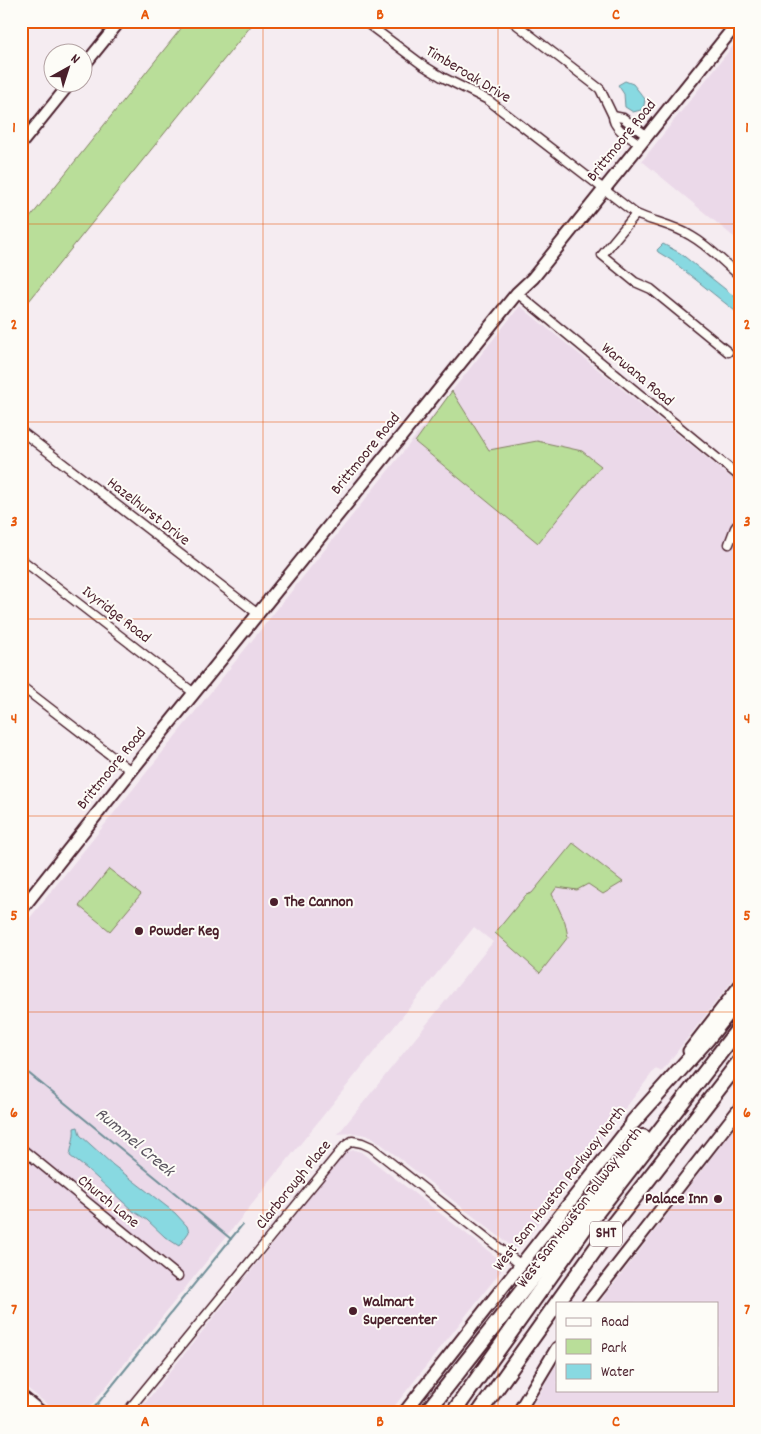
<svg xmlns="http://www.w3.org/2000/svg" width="761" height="1434" viewBox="0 0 761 1434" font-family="Dekko,sans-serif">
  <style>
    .built { fill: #ebd9e9 }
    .green { fill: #b9de99; stroke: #827e62 }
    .water { fill: #88d9e1; stroke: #6f8f98 }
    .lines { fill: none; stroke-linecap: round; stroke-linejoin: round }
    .stream { stroke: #6f8f98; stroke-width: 2 }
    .minor-casing { stroke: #4a1f2b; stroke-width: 11 }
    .tertiary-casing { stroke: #4a1f2b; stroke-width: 14 }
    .secondary-casing { stroke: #4a1f2b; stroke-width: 15 }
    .motorway-casing { stroke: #4a1f2b; stroke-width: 18 }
    .minor { stroke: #fdfcf7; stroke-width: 8 }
    .tertiary { stroke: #fdfcf7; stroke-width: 10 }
    .secondary { stroke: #fdfcf7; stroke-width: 11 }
    .motorway { stroke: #fdfcf7; stroke-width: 14 }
    .grid { fill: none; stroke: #e8590c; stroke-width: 1; stroke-opacity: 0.55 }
    .poi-dot { fill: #4a1f2b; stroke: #fdfcf7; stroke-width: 2 }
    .labels { text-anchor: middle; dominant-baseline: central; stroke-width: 4; stroke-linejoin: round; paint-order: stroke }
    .shield { fill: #fdfcf7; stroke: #806168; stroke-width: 1 }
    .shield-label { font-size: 15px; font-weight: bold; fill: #4a1f2b }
    .street-label { font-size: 16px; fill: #4a1f2b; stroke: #fdfcf7 }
    .poi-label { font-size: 16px; font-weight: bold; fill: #4a1f2b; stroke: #fdfcf7; text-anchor: start }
    .water-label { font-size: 18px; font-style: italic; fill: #5d5762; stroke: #fdfcf7 }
    .neatline { fill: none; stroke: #e8590c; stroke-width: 2 }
    .grid-label { font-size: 16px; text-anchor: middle; font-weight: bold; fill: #e8590c }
  </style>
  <rect width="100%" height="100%" fill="#f5ecf1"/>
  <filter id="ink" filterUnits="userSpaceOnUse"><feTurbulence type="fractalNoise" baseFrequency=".02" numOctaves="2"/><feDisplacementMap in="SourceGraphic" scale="10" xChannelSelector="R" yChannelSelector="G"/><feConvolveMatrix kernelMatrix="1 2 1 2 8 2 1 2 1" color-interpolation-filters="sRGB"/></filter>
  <g filter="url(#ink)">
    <g class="built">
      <polygon points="740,37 740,242 642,161"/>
      <polygon points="520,306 740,485 740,971 661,1072 656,1068 520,1247 515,1249 371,1136 354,1133 338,1134 493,942 474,927 85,1413 58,1413 21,1383 21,929"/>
      <polygon points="740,1121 740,1413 528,1413 557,1364 557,1390 717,1390 717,1303 599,1303"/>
      <polygon points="354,1150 361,1152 500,1260 501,1271 389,1413 137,1413 346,1152"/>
    </g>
    <g class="green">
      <polygon points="187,21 255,21 21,311 21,229"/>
      <polygon points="452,391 489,450 537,441 582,451 601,466 538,543 415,442"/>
      <polygon points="573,843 623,882 603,894 588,884 577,890 557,887 552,894 565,922 568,937 540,973 495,933 526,895 532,893"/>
      <polygon points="109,869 141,894 110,931 79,906"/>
    </g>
    <g class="water">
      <polygon points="625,81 633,84 645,99 644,105 641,110 633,112 625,107 624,94 618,85"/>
      <polygon points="663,244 680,253 740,301 740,315 671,260 658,252 657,250"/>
      <path d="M 78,1127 L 80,1135 L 113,1165 L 175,1213 L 187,1226 L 189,1232 L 179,1246 L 165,1237 L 147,1220 L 133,1211 L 87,1169 L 70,1156 C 71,1147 75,1137 74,1128 Z"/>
    </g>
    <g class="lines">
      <g class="stream">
        <polyline points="21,1067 231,1239"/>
        <polyline points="90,1413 242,1225"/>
      </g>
      <g class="minor-casing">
        <g id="minor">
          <path d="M 364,21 L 424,66 L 442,77 L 488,100 L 636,214 C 654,222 674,225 691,236 C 709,246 724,263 740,276"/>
          <polyline points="512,21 600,89 613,116"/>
          <path d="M 640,144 C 630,137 613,129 613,116 L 623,118 L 647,136"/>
          <polyline points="636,214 602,255 635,282 651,289 728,352"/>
          <polyline points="517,293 740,477"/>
          <polyline points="21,431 258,614"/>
          <polyline points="729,544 735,528 740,521"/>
          <polyline points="21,559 194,693"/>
          <polyline points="21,686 131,771"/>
          <polyline points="21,1148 178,1276"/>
          <polyline points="126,1413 339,1153 345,1146 352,1141 362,1143 371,1147 521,1265"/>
        </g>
      </g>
      <g class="tertiary-casing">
        <g id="tertiary">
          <polyline points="82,68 120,21"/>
          <polyline points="21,144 71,82"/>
        </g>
      </g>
      <g class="secondary-casing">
        <g id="secondary">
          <polyline points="21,910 131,771 517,293 533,278 739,21"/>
          <polyline points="689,1051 740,985"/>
          <polyline points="588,1303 740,1108"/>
          <polyline points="21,1396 42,1413"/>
          <polyline points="21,1410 25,1413"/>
          <polyline points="404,1413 637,1117"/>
          <polyline points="518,1413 557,1348"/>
        </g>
      </g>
      <g class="motorway-casing">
        <g id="motorway">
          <polyline points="633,1122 708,1038 740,998"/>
          <polyline points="426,1413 643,1137"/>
          <polyline points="453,1413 586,1226 740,1027"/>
          <polyline points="479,1413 609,1230 740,1061"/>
        </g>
      </g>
      <use href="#minor" class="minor"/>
      <use href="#tertiary" class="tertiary"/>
      <use href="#secondary" class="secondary"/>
      <use href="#motorway" class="motorway"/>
    </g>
  </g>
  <path class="grid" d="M 263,21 L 263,1413M 498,21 L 498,1413M 21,224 L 740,224M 21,422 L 740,422M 21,619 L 740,619M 21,816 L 740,816M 21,1012 L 740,1012M 21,1210 L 740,1210"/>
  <g class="poi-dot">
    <circle cx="274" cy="902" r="5"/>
    <circle cx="139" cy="931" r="5"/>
    <circle cx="718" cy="1199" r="5"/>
    <circle cx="353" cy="1311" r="5"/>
  </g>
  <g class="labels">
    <rect class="shield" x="590" y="1221.5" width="32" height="25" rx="4"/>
    <g class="shield-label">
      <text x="606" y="1234">SHT</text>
    </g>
    <g class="street-label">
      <text transform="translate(468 75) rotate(31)">Timberoak Drive</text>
      <text transform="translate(622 141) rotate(-51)">Brittmoore Road</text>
      <text transform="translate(637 375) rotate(40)">Warwana Road</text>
      <text transform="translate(366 454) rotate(-51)">Brittmoore Road</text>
      <text transform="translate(148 512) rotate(38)">Hazelhurst Drive</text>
      <text transform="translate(116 615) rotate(38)">Ivyridge Road</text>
      <text transform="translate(112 769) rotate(-51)">Brittmoore Road</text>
      <text transform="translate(294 1185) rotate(-51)">Clarborough Place</text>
      <text transform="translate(560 1189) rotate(-52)">West Sam Houston Parkway North</text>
      <text transform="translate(108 1202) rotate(39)">Church Lane</text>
      <text transform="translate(580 1208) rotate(-53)">West Sam Houston Tollway North</text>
    </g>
    <g class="poi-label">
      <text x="284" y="902">The Cannon</text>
      <text x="149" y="931">Powder Keg</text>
      <text x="708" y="1199" text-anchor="end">Palace Inn</text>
      <text x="363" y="1302">Walmart<tspan x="363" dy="18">Supercenter</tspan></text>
    </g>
    <g class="water-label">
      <text transform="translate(134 1143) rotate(40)">Rummel Creek</text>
    </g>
  </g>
  <rect width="761" height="1434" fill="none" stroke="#fdfcf7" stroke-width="55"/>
  <rect x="556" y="1302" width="162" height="90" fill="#fdfcf7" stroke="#b5a4a5"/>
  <rect x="566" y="1318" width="25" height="8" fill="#fdfcf7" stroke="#b5a4a5"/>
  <text x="601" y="1326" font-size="15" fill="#4a1f2b">Road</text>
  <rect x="566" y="1339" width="25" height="15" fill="#b9de99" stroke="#b5a4a5"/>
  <text x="601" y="1352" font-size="15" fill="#4a1f2b">Park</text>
  <rect x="566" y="1364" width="25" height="15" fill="#88d9e1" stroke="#b5a4a5"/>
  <text x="601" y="1376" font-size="15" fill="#4a1f2b">Water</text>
  <g transform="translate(68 68) rotate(39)"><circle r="24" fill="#fdfcf7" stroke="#b5a4a5"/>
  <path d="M0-4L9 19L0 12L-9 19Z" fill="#4a1f2b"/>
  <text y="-8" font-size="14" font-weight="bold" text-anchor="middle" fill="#4a1f2b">N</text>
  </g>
  <rect x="28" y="28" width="706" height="1378" class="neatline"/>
  <g class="grid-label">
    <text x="145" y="19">A</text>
    <text x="380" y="19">B</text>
    <text x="616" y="19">C</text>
    <text x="14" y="132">1</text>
    <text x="747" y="132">1</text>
    <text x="14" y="329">2</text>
    <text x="747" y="329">2</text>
    <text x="14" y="526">3</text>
    <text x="747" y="526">3</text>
    <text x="14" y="723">4</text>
    <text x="747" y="723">4</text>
    <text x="14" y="920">5</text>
    <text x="747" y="920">5</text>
    <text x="14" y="1117">6</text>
    <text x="747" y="1117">6</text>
    <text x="14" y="1314">7</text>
    <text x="747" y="1314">7</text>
    <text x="145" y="1426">A</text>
    <text x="380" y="1426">B</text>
    <text x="616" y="1426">C</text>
  </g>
</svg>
